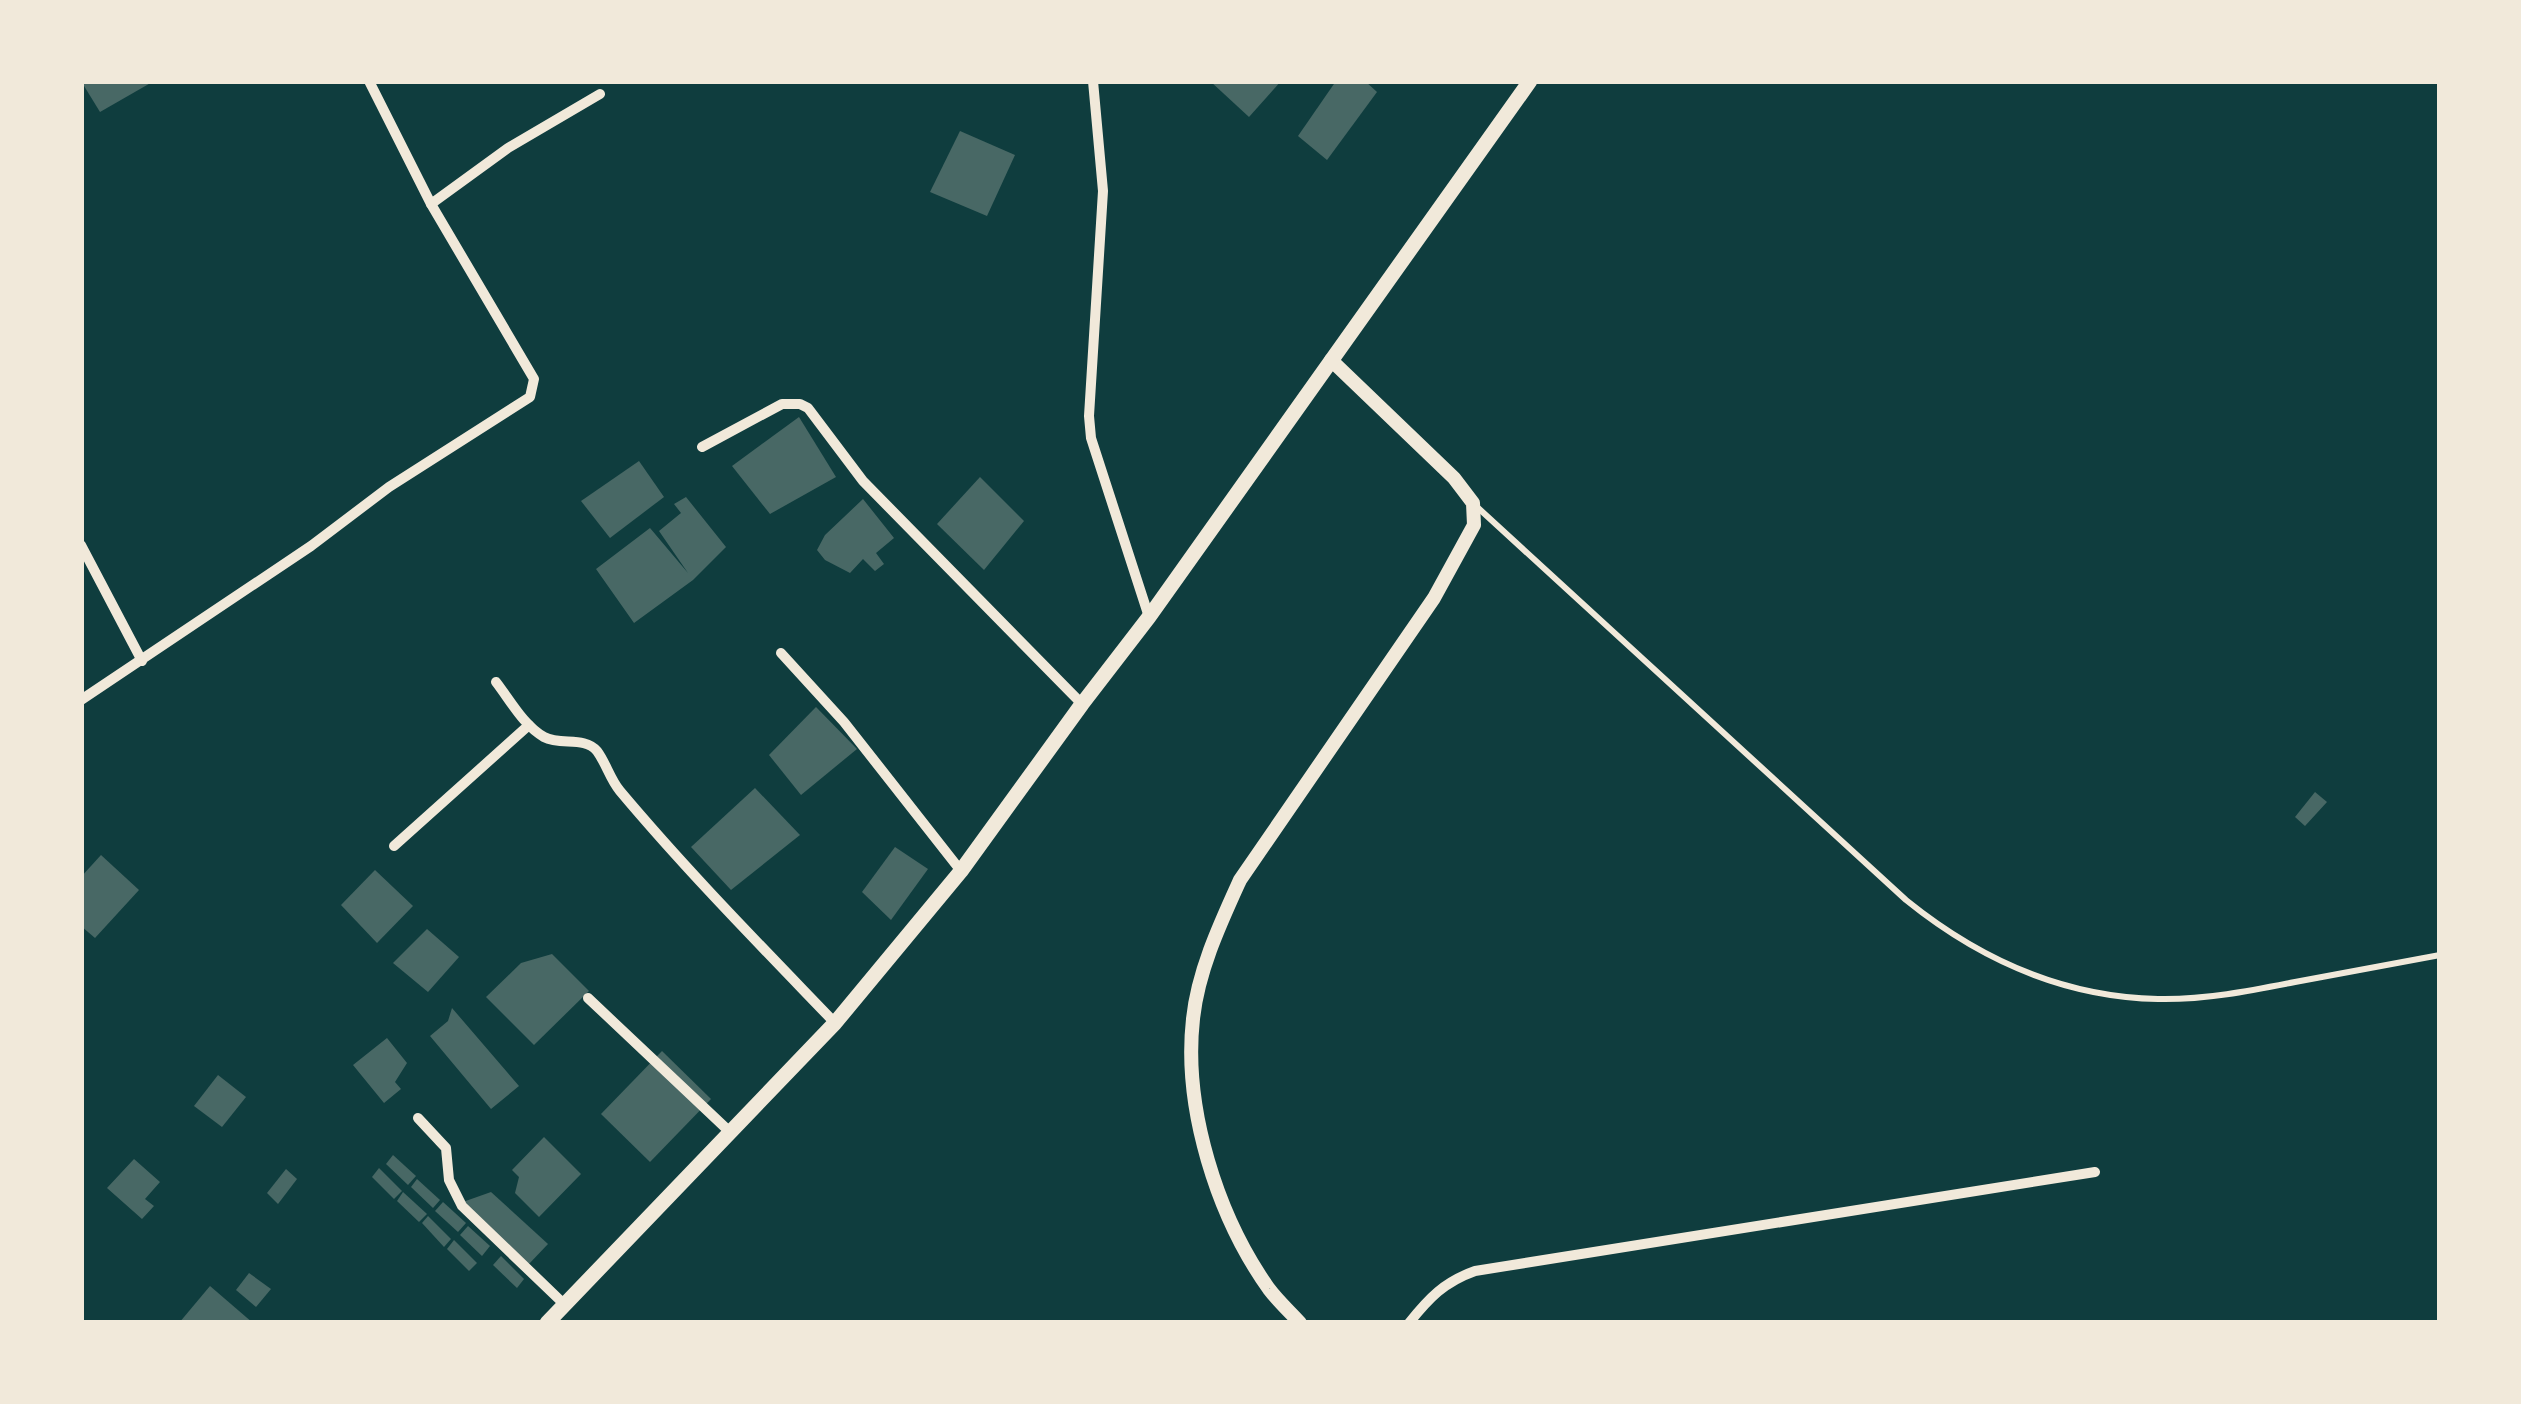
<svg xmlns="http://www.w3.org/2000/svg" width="2521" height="1404" viewBox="0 0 2521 1404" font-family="'Varela Round',sans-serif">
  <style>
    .building { fill: #486865 }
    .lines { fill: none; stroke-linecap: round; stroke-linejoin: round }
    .service { stroke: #f1e9da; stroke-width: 6 }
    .minor { stroke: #f1e9da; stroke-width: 10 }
    .tertiary { stroke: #f1e9da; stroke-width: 14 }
    .secondary { stroke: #f1e9da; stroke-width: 15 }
  </style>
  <rect width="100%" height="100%" fill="#0f3d3e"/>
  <g class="building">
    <polygon points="81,81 154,81 100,112"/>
    <polygon points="1210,81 1281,81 1249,117"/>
    <polygon points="1336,81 1365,81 1377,92 1327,160 1298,136"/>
    <polygon points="960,131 1015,155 987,216 930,192"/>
    <polygon points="799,417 836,477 770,514 732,466"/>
    <polygon points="639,461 664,497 610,538 581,501"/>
    <polygon points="980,477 1024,521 984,570 937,524"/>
    <polygon points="686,497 726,547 693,580 634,623 596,569 650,528 688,573 659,531 681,513 674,504"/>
    <polygon points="863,499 894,538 876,553 884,564 875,571 863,559 850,573 825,560 817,550 825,535"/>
    <polygon points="816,707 857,749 801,795 769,755"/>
    <polygon points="755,788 800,835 731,890 691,847"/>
    <polygon points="2315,792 2327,802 2305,826 2295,817"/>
    <polygon points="895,847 928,869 891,920 862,892"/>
    <polygon points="101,855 139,890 95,938 81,926 81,877"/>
    <polygon points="375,870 413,906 377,943 341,905"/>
    <polygon points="427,929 459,957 428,992 393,963"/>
    <polygon points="552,954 589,991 534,1045 486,997 521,963"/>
    <polygon points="452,1008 519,1086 491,1109 430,1036 448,1021"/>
    <polygon points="387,1038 407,1063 395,1082 401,1089 384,1103 353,1065"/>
    <polygon points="662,1051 711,1099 650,1162 601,1114"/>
    <polygon points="218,1075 246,1097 222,1127 194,1106"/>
    <polygon points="544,1137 581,1174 539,1217 515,1193 519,1177 512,1170"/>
    <polygon points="393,1155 416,1176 408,1185 386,1164"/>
    <polygon points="134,1159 160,1182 145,1199 154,1206 142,1219 107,1188"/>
    <polygon points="379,1168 402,1191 394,1199 372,1177"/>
    <polygon points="286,1169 297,1179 278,1204 267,1193"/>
    <polygon points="417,1179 440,1200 433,1208 411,1187"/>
    <polygon points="403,1192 427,1214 419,1222 397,1201"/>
    <polygon points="491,1192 548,1244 528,1265 460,1203"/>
    <polygon points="443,1202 466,1223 458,1232 435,1211"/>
    <polygon points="428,1216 451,1239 444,1247 422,1223"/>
    <polygon points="468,1226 490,1246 482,1256 460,1235"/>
    <polygon points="454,1240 477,1263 469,1271 447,1249"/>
    <polygon points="501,1256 524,1279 517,1288 493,1265"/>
    <polygon points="249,1273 271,1289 256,1307 236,1290"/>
    <polygon points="210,1286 253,1323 179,1323"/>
  </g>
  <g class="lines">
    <path class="service" d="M 1476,506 L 1906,900 C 1979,959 2063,997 2158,999 C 2204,1000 2250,991 2295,982 C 2343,973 2392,964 2440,955"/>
    <g class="minor">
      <polyline points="1093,81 1103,191 1089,416 1091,438 1149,617"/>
      <polyline points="431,204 508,148 600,94"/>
      <polyline points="702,447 782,404 800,404 808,408 863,481 1082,704"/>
      <polyline points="81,545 142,661"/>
      <polyline points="781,653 844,722 961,871"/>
      <path d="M 496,682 C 510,700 524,726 544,737 C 561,746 584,736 597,751 C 606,763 610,779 620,791 C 688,872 762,947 835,1023"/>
      <polyline points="81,700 311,546 389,487 530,397 534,379 431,204 369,81"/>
      <polyline points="394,846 529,725"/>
      <polyline points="588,998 731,1133"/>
      <polyline points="418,1118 446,1148 449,1180 462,1206 565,1305"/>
      <path d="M 1409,1323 C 1429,1298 1444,1282 1475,1271 L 2095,1172"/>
    </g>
    <path class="tertiary" d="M 1300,1323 C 1290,1312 1278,1301 1269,1289 C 1217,1216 1183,1108 1193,1019 C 1198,971 1220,924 1240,880 L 1434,598 L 1474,525 L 1473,503 L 1454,478 L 1331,360"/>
    <polyline class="secondary" points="547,1323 835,1023 961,871 1082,704 1149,617 1530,81"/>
  </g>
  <rect width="2521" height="1404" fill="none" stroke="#f1e9da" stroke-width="168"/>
</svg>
